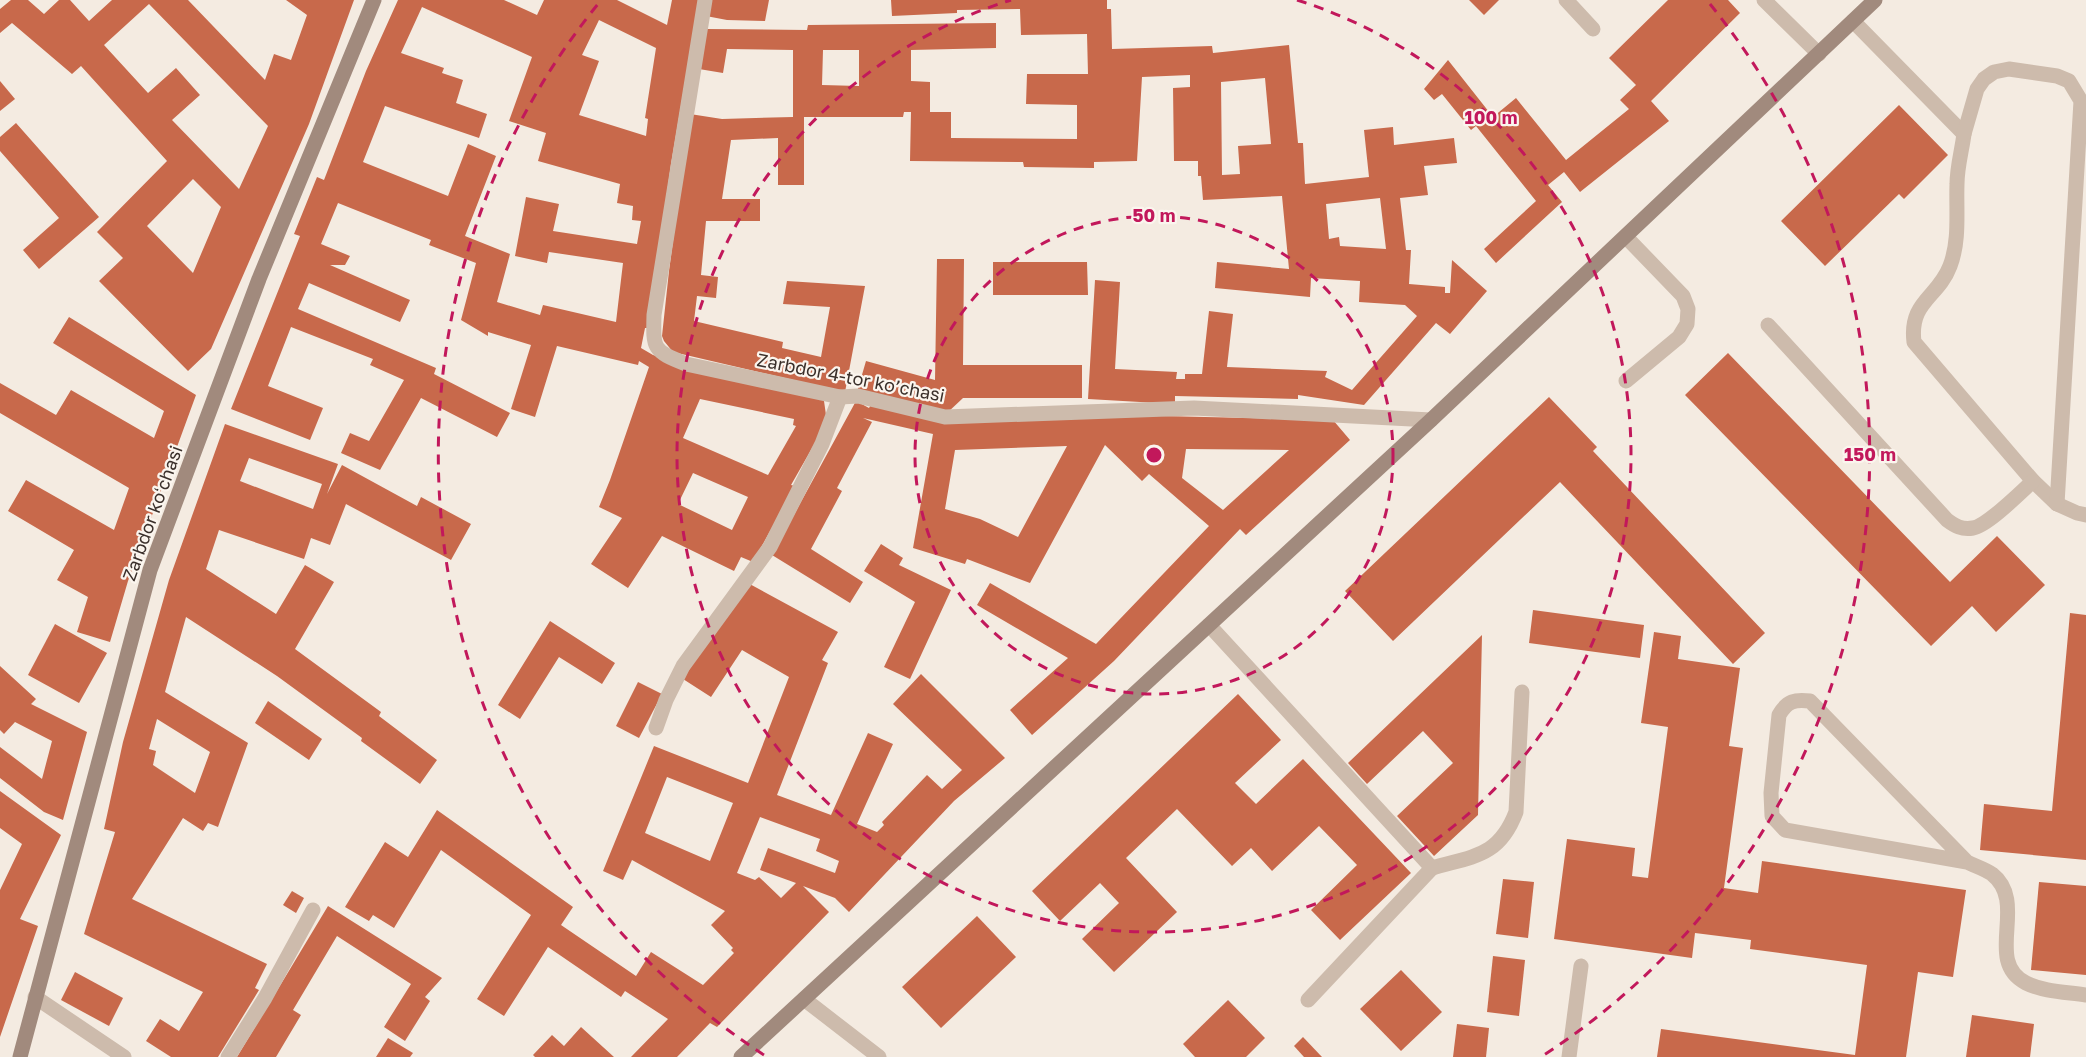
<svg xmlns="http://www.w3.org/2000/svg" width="2086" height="1057" viewBox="0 0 2086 1057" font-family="'Golos Text',sans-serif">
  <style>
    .building { fill: #c8694b; fill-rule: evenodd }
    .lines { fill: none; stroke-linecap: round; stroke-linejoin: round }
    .lane { stroke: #cdbbac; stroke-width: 15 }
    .street { stroke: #cdbbac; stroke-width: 15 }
    .secondary { stroke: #a18a7d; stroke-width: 15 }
    .ring { fill: none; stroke: #c2185b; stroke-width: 3; stroke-dasharray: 10 8 }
    .labels { text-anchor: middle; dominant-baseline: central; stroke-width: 4.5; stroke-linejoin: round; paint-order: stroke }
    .street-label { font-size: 18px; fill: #3b302b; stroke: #fbf5ee }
    .centre { fill: #c2185b; stroke: #fbf5ee; stroke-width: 3 }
    .ring-label { font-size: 18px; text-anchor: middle; font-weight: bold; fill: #c2185b; stroke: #fbf5ee; stroke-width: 4.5; stroke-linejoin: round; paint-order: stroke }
  </style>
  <rect width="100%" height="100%" fill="#f4ebe1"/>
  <g class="building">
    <path d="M 11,0 L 28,0 L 44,14 L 59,0 L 70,0 L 89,21 L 112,0 L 188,0 L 265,80 L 274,54 L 291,60 L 307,15 L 286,0 L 354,0 L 309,124 L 211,349 L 188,371 L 99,281 L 123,258 L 97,232 L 167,161 L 81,66 L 72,74 L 12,23 L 0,33 L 0,9 ZM 149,4 L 268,126 L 239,189 L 172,120 L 200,95 L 176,68 L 148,93 L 104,45 ZM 193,179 L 221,207 L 193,273 L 147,226 Z"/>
    <path d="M 398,0 L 504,0 L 537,15 L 544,0 L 617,0 L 667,25 L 672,0 L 699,0 L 671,164 L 648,328 L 645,328 L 641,348 L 653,355 L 678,363 L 823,394 L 827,422 L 791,485 L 795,486 L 753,562 L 741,557 L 734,571 L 662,536 L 628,588 L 591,564 L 622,518 L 599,507 L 610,480 L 649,367 L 639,361 L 638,365 L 557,346 L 535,417 L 511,409 L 531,345 L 488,332 L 488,336 L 461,320 L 476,263 L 429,245 L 431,240 L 338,203 L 321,244 L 350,256 L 345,265 L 330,265 L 410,300 L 400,322 L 309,283 L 298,309 L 436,368 L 434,374 L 510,413 L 497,437 L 421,398 L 380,470 L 341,453 L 350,433 L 369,441 L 404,380 L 370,365 L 373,359 L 291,327 L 268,386 L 323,408 L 310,440 L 231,409 L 300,236 L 294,234 L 317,177 L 324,180 L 366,71 ZM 422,7 L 532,57 L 509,121 L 546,133 L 538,161 L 620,184 L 617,203 L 633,206 L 632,220 L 641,221 L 637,244 L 553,231 L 559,204 L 526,197 L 515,256 L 547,263 L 549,252 L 623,263 L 616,322 L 543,305 L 540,315 L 497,302 L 510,254 L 465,236 L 496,156 L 468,144 L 448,196 L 363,162 L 385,106 L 479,138 L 487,114 L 456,103 L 463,80 L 442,73 L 444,68 L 401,53 ZM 599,20 L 656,48 L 645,118 L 648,119 L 646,136 L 579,115 L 599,61 L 582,55 ZM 700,399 L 794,419 L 793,425 L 796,426 L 768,475 L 683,438 ZM 693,473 L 748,497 L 732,530 L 678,504 Z"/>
    <polygon points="709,0 769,0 765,21 727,20 706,16"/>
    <path d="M 891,0 L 1107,0 L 1107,9 L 1111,9 L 1112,49 L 1212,46 L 1213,53 L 1289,45 L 1298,143 L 1303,143 L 1305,184 L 1369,177 L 1364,130 L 1393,127 L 1394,145 L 1454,138 L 1457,163 L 1424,166 L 1428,195 L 1400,198 L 1406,250 L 1411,250 L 1409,284 L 1445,287 L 1445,293 L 1450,293 L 1452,260 L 1487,291 L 1450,334 L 1436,323 L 1364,405 L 1298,395 L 1298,399 L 1175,396 L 1175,404 L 1088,399 L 1095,280 L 1120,282 L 1115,369 L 1177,372 L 1176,379 L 1185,379 L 1185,374 L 1202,374 L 1209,311 L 1233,314 L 1227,367 L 1327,371 L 1325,377 L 1352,390 L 1417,316 L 1405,305 L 1359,302 L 1360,281 L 1311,278 L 1310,297 L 1215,288 L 1217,262 L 1289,269 L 1282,196 L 1203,200 L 1201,176 L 1198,176 L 1198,161 L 1174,161 L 1173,88 L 1190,87 L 1190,75 L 1142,77 L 1137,161 L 1094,162 L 1094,168 L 1024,167 L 1023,162 L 910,161 L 911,112 L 904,112 L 903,117 L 804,117 L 804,185 L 778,185 L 778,138 L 731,140 L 722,199 L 760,199 L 760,221 L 706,221 L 701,275 L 718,277 L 716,298 L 697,296 L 694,321 L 783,342 L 782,348 L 821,357 L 830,307 L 783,304 L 787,281 L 865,286 L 845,392 L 673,352 L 664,341 L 662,336 L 669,271 L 690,114 L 722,119 L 793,117 L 793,50 L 727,49 L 723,73 L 699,69 L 706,29 L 807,30 L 808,25 L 996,23 L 996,48 L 911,50 L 911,81 L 930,82 L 930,112 L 951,112 L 951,138 L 1077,139 L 1077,105 L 1026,104 L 1027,74 L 1088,74 L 1087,34 L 1021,35 L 1020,9 L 957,10 L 957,13 L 892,16 ZM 823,50 L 859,50 L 859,86 L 822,85 ZM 1265,78 L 1271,144 L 1238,146 L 1240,174 L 1222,175 L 1221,82 ZM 1380,198 L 1386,249 L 1340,246 L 1339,237 L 1329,239 L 1326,204 Z"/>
    <polygon points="1469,0 1499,0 1484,15"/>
    <polygon points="1668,0 1728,0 1740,13 1651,101 1669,121 1580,192 1564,172 1548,185 1562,202 1496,263 1484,249 1536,201 1476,126 1471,130 1442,94 1434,100 1424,89 1448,60 1493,117 1516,98 1566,160 1629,109 1620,100 1636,85 1609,58"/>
    <polygon points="0,81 15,99 0,111"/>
    <polygon points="1899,105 1948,155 1904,199 1899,194 1825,266 1781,221"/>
    <polygon points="16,123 99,217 39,269 23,250 59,218 0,151 0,137"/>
    <polygon points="937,259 964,259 963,365 1082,365 1082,398 963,398 946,414 857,392 866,361 935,380"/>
    <polygon points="993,262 1087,262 1088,295 993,295"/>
    <polygon points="69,317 196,395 128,581 110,642 77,632 88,597 57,580 74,550 8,511 26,480 114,530 129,488 0,413 0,383 56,415 71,390 154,438 164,411 53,343"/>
    <polygon points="1728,353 1950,582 1997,536 2045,585 1996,632 1972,606 1931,646 1685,395"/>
    <polygon points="1549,397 1597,447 1593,451 1765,633 1733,664 1560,482 1393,641 1345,591"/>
    <path d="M 856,401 L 869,408 L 872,403 L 935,416 L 1161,416 L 1333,420 L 1350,440 L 1246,535 L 1240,529 L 1114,661 L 1032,735 L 1010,710 L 1068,658 L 977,605 L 990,583 L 1096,644 L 1209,526 L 1149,474 L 1142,481 L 1105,445 L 1030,583 L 967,559 L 965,564 L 913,548 L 933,434 L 863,418 L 872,422 L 837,488 L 842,491 L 811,549 L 863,582 L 850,603 L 772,555 ZM 1067,446 L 1018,537 L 980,519 L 945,509 L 955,450 ZM 1186,449 L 1289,450 L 1223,510 L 1182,478 Z"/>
    <path d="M 225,424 L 338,464 L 327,494 L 342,465 L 417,506 L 421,497 L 471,524 L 451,560 L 346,504 L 330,545 L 311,538 L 304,559 L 219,530 L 206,569 L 276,614 L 305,565 L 334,582 L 295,649 L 381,712 L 379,716 L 437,760 L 420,784 L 361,741 L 362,738 L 277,676 L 186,617 L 165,692 L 248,743 L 218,827 L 208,823 L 203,831 L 183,818 L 132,899 L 267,964 L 255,988 L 259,990 L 218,1057 L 171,1057 L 146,1041 L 160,1019 L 179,1031 L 203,992 L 84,934 L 115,832 L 104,829 L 123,742 L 169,580 ZM 249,458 L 322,484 L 313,509 L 240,481 ZM 157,719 L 210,752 L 195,793 L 153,765 L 156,751 L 149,749 Z"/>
    <polygon points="881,544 903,558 899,565 951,590 910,679 884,667 915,602 864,571"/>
    <path d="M 746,582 L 838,632 L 822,660 L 828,663 L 777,795 L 831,815 L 868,733 L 893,744 L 857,824 L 877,832 L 884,825 L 882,822 L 927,775 L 942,789 L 962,770 L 893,704 L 921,674 L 1005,758 L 954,801 L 849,912 L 835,898 L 803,886 L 829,912 L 717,1027 L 710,1023 L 677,1057 L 631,1057 L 668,1019 L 625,991 L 621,997 L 548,947 L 504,1016 L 477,999 L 531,915 L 441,850 L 394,928 L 373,915 L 369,921 L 345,907 L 385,842 L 408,857 L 437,810 L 573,907 L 561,925 L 636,976 L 651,952 L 703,985 L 734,953 L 731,950 L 733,948 L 711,925 L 725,911 L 632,860 L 623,880 L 603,871 L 654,746 L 748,783 L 789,677 L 742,650 L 711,697 L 683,679 ZM 667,777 L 733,803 L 710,861 L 645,833 ZM 760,817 L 820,839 L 816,851 L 839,861 L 835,873 L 768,848 L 760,870 L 796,883 L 781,898 L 759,877 L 755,880 L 737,873 Z"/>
    <polygon points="1533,610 1644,625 1640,658 1529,643"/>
    <polygon points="2070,613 2086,615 2086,860 1980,850 1984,804 2052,811"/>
    <polygon points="550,621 615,663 602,684 559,657 520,719 498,705"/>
    <polygon points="55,624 107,653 79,703 28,675"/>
    <polygon points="1654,632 1681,636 1678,659 1740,668 1729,746 1743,748 1724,888 1758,893 1762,861 1966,890 1953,977 1918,972 1906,1057 1657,1057 1661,1029 1855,1055 1867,965 1750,949 1751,940 1695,933 1692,958 1554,939 1567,839 1635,848 1632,876 1648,878 1668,727 1641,723"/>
    <polygon points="1482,635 1478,815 1434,856 1397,816 1453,763 1423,731 1367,784 1348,763"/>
    <polygon points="0,666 36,699 31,704 87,732 63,820 44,812 0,778 0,747 42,779 52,741 15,722 4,734 0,730"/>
    <polygon points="638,682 662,694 639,738 616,726"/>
    <polygon points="1238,694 1281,740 1235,783 1256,804 1303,759 1411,873 1340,940 1311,910 1357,865 1319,826 1272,871 1251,848 1232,866 1177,809 1126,858 1177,912 1114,972 1082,939 1119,903 1100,883 1060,921 1032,891"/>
    <polygon points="268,701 322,739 309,760 255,723"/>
    <polygon points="0,791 61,835 20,919 38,926 0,1037 0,890 22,844 0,828"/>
    <polygon points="1503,879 1534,882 1528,938 1496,934"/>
    <polygon points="2039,882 2086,886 2086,975 2031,970"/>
    <polygon points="292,891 304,898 296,913 283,905"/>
    <polygon points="328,906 442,978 425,997 430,1001 405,1041 384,1027 411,984 337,936 293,1010 301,1015 276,1057 237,1057"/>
    <polygon points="977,916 1016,957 941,1028 902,987"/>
    <polygon points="1493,956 1525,960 1519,1016 1487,1012"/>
    <polygon points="1401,970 1442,1012 1401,1051 1360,1009"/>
    <polygon points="75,972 123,998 109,1026 61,1000"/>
    <polygon points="1228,1000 1265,1038 1246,1057 1195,1057 1183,1044"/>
    <polygon points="1972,1015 2034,1024 2030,1057 1966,1057"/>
    <polygon points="1457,1024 1489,1028 1486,1057 1453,1057"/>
    <polygon points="581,1027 614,1057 535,1057 533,1055 552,1035 564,1046"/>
    <polygon points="1303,1037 1322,1057 1304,1057 1294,1046"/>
    <polygon points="388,1038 413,1053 410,1057 376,1057"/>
  </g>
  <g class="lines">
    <g class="lane">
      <polyline points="1566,0 1593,29"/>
      <polyline points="1764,0 1819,54"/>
      <path d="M 1853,21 L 1964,134 C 1962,150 1957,167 1957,184 C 1956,211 1960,240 1950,266 C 1938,298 1909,301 1914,342 L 2033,481 L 2057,504 L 2077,513 L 2086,515"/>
      <polyline points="1964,134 1977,89 1984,79 1994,72 2009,69 2057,76 2069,81 2081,101 2057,504"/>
      <path d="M 1768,325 L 1947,520 C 1955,526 1962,530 1973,528 C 1987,526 2021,492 2033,481"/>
      <polyline points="1626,381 1679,337 1687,324 1688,309 1683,296 1626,237"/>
      <polyline points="656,728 666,700 683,666 770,547 822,444 840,397"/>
      <path d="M 1967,862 L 1810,701 C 1795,699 1787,701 1779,715 L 1771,793 L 1772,816 L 1785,830 L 1967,862 C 1975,866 1985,869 1992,874 C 2029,903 1983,961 2026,983 C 2044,992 2067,992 2086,995"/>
      <path d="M 1432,868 C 1473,856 1499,857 1516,812 L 1522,692"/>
      <polyline points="228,1057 265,998 313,910"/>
      <polyline points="1569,1057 1581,966"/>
    </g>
    <g class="street">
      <path d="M 705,0 L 654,315 C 653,349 653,351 686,364 L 840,397 L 858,396 L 945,417 L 1194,408 L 1431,420"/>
      <polyline points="1209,625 1432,868 1308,1000"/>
      <polyline points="35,997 124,1057"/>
      <polyline points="804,999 879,1057"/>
    </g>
    <g class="secondary">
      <polyline points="20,1057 150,570 259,279 374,0"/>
      <polyline points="741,1057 1431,420 1875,0"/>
    </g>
  </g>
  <g class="ring">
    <circle cx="1154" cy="455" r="239"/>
    <path d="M1297 0A477 477 0 1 1 1011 0"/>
    <path d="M764 1055A716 716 0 0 1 598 4M1710 4A716 716 0 0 1 1544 1055"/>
  </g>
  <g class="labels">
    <g class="street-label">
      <text transform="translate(851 377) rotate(11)">Zarbdor 4-tor koʼchasi</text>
      <text transform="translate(152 513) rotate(-70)">Zarbdor koʻchasi</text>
    </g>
  </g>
  <circle cx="1154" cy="455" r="9" class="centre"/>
  <g class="ring-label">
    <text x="1491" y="124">100 m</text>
    <text x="1154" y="222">50 m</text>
    <text x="1870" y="461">150 m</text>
  </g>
</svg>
